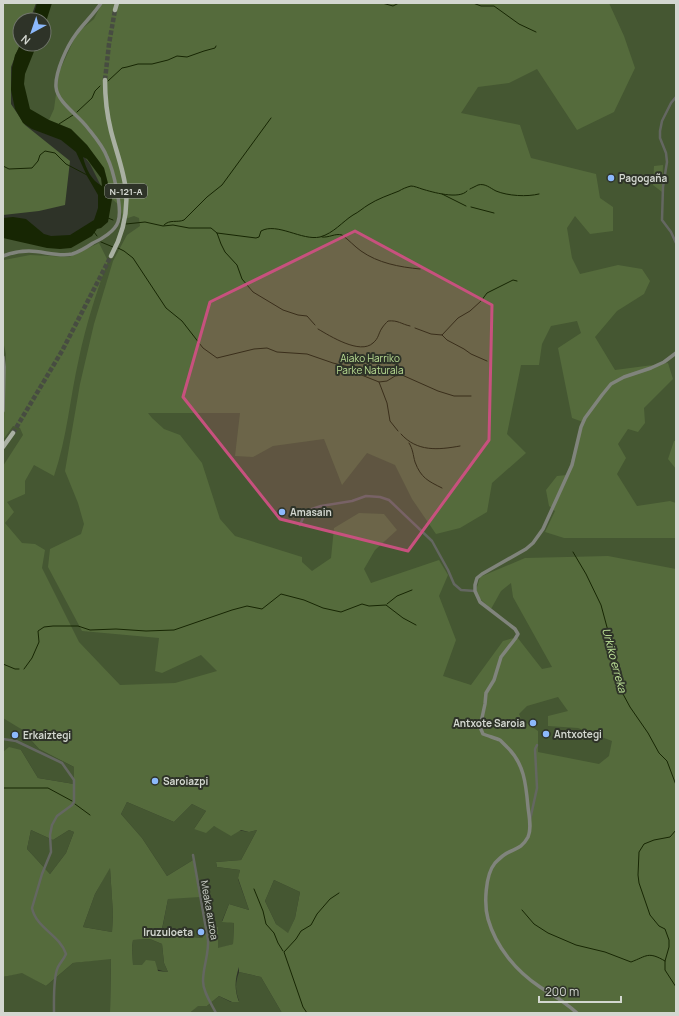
<svg xmlns="http://www.w3.org/2000/svg" width="679" height="1016" viewBox="0 0 679 1016" font-family="Manrope,sans-serif">
  <style>
    .green { fill: #455732 }
    .forest { fill: #556b3c; fill-rule: evenodd }
    .water { fill: #172603; fill-rule: evenodd }
    .lines { fill: none; stroke-linecap: round; stroke-linejoin: round }
    .stream { stroke: #172603; stroke-width: 1 }
    .highway-tunnel { stroke: #474c41; stroke-width: 4.5; stroke-dasharray: 4.5 2; stroke-linecap: butt }
    .street { stroke: #646761; stroke-width: 2.5 }
    .secondary { stroke: #80847c; stroke-width: 3.5 }
    .highway { stroke: #a9b0a2; stroke-width: 4.5 }
    .marked { fill: #c7517e; fill-opacity: 0.2; stroke: #c7517e; stroke-width: 3; stroke-linejoin: round }
    .poi-dot { fill: #8cb9fc; stroke: #2e3328; stroke-width: 1.5 }
    .labels { text-anchor: middle; dominant-baseline: central; stroke-width: 4; stroke-linejoin: round; paint-order: stroke }
    .shield { fill: #2e3328; stroke: #a2a69e; stroke-width: 1 }
    .shield-label { font-size: 9px; font-weight: bold; fill: #d3d7d0 }
    .poi-label { font-size: 10px; font-weight: bold; fill: #d3d7d0; stroke: #2e3328; text-anchor: start }
    .park-label { font-size: 10px; fill: #bade94; stroke: #2e3328 }
    .street-label { font-size: 10px; fill: #d3d7d0; stroke: #2e3328 }
    .water-label { font-size: 11px; font-style: italic; fill: #bfe499; stroke: #2e3328 }
  </style>
  <rect width="100%" height="100%" fill="#2e3328"/>
  <g class="green">
    <polygon points="46,3 676,3 676,1013 494,1013 304,843 20,728 39,749 74,767 74,784 38,778 21,750 3,752 3,233 60,241 93,225 104,203 101,186 90,164 72,141 27,115 17,82 29,44 44,44 44,20"/>
    <polygon points="127,802 174,822 192,804 206,811 194,829 214,826 249,832 257,830 241,860 216,862 217,867 240,870 238,879 249,910 229,904 222,921 234,923 233,944 218,949 208,925 205,934 202,938 161,935 168,899 193,860 167,876 142,838 121,814"/>
    <polygon points="31,830 53,840 69,830 74,832 66,853 50,874 27,849"/>
    <polygon points="110,867 113,914 112,932 83,927 95,894"/>
    <polygon points="274,880 300,892 295,918 288,934 276,924 265,901"/>
    <path d="M 150,939 L 162,944 L 164,963 L 168,972 C 156,970 145,965 133,965 L 132,947 L 133,940 Z"/>
    <polygon points="103,959 111,959 110,1013 3,1013 3,977 22,972 46,986 73,963"/>
    <path d="M 239,972 L 261,977 L 282,1013 L 186,1013 L 191,1012 L 197,1006 L 207,1006 L 219,996 L 231,1002 L 239,1001 C 235,990 235,983 239,972 Z"/>
  </g>
  <g class="forest">
    <polygon points="3,3 36,3 30,20 20,20 20,44 11,67 11,104 25,125 70,161 65,205 39,211 3,215"/>
    <path d="M 102,3 L 609,3 L 624,36 L 635,68 L 614,112 L 577,130 L 537,69 L 509,83 L 478,87 L 461,113 L 520,125 L 531,158 L 596,174 L 600,198 L 613,207 L 613,231 L 590,234 L 575,216 L 567,228 L 572,258 L 580,274 L 618,265 L 642,269 L 650,281 L 644,294 L 617,311 L 595,337 L 615,370 L 668,363 L 673,379 L 644,408 L 645,423 L 638,432 L 628,429 L 618,444 L 626,458 L 617,474 L 637,506 L 670,501 L 676,503 L 676,538 L 564,538 L 545,532 L 555,511 L 549,506 L 546,490 L 557,476 L 567,475 L 583,422 L 572,418 L 558,348 L 581,333 L 577,321 L 551,326 L 542,344 L 539,365 L 521,365 L 507,434 L 526,453 L 492,483 L 487,512 L 460,528 L 436,534 L 412,499 L 395,465 L 367,453 L 342,485 L 324,439 L 273,446 L 253,457 L 235,456 L 240,413 L 148,413 L 152,418 L 164,429 L 180,435 L 202,463 L 220,519 L 235,536 L 302,557 L 302,562 L 312,571 L 331,558 L 334,528 L 359,513 L 384,514 L 397,530 L 375,550 L 364,569 L 371,583 L 439,560 L 448,575 L 439,596 L 456,640 L 443,676 L 471,685 L 503,641 L 517,637 L 542,669 L 552,667 L 513,597 L 511,583 L 501,591 L 491,609 L 475,594 L 480,577 L 525,558 L 608,556 L 676,569 L 676,1013 L 282,1013 L 261,977 L 239,972 L 239,967 C 235,979 234,989 239,1002 L 232,1002 L 219,996 L 207,1006 L 198,1006 L 191,1012 L 186,1013 L 110,1013 L 111,959 L 73,963 L 46,986 L 22,973 L 3,977 L 3,752 L 9,747 L 21,750 L 38,778 L 74,784 L 74,767 L 39,749 L 21,729 L 3,718 L 3,466 L 23,435 L 20,428 L 13,426 L 3,440 L 3,405 L 6,354 L 3,341 L 4,260 L 30,255 L 69,257 L 99,243 L 108,261 C 96,293 86,325 79,358 C 70,397 67,438 54,476 L 34,465 L 25,481 L 25,494 L 7,502 L 14,512 L 5,523 L 22,543 L 35,544 L 45,550 L 42,568 L 79,642 L 120,685 L 175,683 L 217,671 L 201,655 L 162,673 L 155,671 L 159,638 L 82,631 L 48,567 L 50,549 L 81,534 L 84,524 L 78,503 L 65,471 L 80,384 L 94,324 L 113,261 L 127,235 L 140,226 L 139,218 L 134,216 L 125,219 L 122,216 L 120,206 L 112,199 L 104,168 L 87,145 L 71,129 L 49,120 L 54,109 L 59,72 L 77,33 L 94,19 ZM 558,697 L 568,711 L 548,716 L 548,726 L 578,728 L 612,741 L 609,756 L 599,764 L 538,752 L 538,731 L 521,719 L 519,714 L 527,706 ZM 127,802 L 174,822 L 192,804 L 206,811 L 194,829 L 206,833 L 214,826 L 231,836 L 241,830 L 249,832 L 257,830 L 241,860 L 216,862 L 217,867 L 240,870 L 238,878 L 249,910 L 229,904 L 222,922 L 234,923 L 233,944 L 218,948 L 218,927 L 208,925 L 205,934 L 202,938 L 161,934 L 168,899 L 200,897 L 193,860 L 167,876 L 142,838 L 121,814 ZM 31,830 L 53,840 L 69,830 L 74,832 L 66,853 L 50,874 L 27,849 ZM 110,868 L 113,914 L 112,932 L 83,927 L 95,894 ZM 274,880 L 300,892 L 295,918 L 288,933 L 276,924 L 265,901 ZM 150,939 L 162,944 L 164,963 L 168,972 L 158,971 L 155,961 L 146,960 L 142,965 L 133,965 L 132,947 L 133,940 Z"/>
    <polygon points="663,165 662,192 653,185 654,166"/>
    <polygon points="674,441 676,441 676,469 668,459"/>
  </g>
  <g class="water">
    <polygon points="37,3 52,3 44,28 44,20 32,20"/>
    <path d="M 21,44 L 37,44 L 25,74 L 24,84 L 30,109 L 49,120 L 71,129 L 87,145 L 104,168 L 112,199 L 108,222 L 101,228 L 97,229 L 92,236 L 71,248 L 60,249 L 47,248 L 3,238 L 3,218 L 13,217 L 26,219 L 44,234 L 51,236 L 70,235 L 94,220 L 98,208 L 98,195 L 87,176 L 76,152 L 61,140 L 32,129 L 23,123 L 15,109 L 11,90 L 12,68 L 15,55 ZM 83,157 L 87,159 L 101,178 L 102,186 C 91,180 86,169 83,157 Z"/>
  </g>
  <g class="lines">
    <g class="stream">
      <polyline points="382,3 393,6 399,3"/>
      <polyline points="473,3 481,6 494,6 519,24 536,32"/>
      <polyline points="108,81 122,68 127,67 138,64 152,64 168,60 177,56 187,57 204,51 215,48 216,46"/>
      <polyline points="77,112 92,98 95,91 100,86"/>
      <polyline points="59,124 73,115"/>
      <polyline points="3,166 9,169 32,168 38,161 40,155 45,151 55,153 66,164 87,175"/>
      <path d="M 470,189 C 472,188 476,186 478,185 C 485,183 490,188 496,191 C 508,196 527,197 539,194"/>
      <polyline points="442,194 466,206"/>
      <polyline points="471,207 494,213"/>
      <polyline points="108,218 113,220"/>
      <polyline points="126,224 145,222 163,226 173,225 189,228 211,228 217,233 221,244 225,252 237,265 242,279 253,292 283,310 298,315 307,316 315,325"/>
      <path d="M 164,225 C 170,219 177,223 184,220 L 207,197 L 222,185 L 271,118"/>
      <polyline points="94,232 97,236"/>
      <path d="M 217,233 L 256,238 L 259,237 L 261,231 C 277,222 302,241 320,237 C 334,233 342,222 353,215 C 359,212 363,208 368,205 C 377,199 389,195 399,191 C 402,189 407,187 411,186 C 414,186 419,188 422,189 C 432,192 459,200 467,191"/>
      <path d="M 322,237 C 329,238 335,233 342,235 C 349,240 354,246 361,251 C 378,263 399,267 420,269"/>
      <polyline points="101,242 113,247"/>
      <polyline points="118,248 124,251 133,258 166,308 182,321 203,348 217,358 254,349 267,348 277,352 307,354 333,363 349,367 359,374 379,382 387,381 395,376 402,375 438,391 454,396 471,396"/>
      <polyline points="415,328 431,334 442,335 458,318 470,311 481,301 487,293 513,280 517,281"/>
      <path d="M 318,329 C 330,336 360,355 373,343 C 379,338 378,334 382,328 C 384,325 386,323 388,321 C 398,320 401,324 410,326"/>
      <polyline points="442,335 447,340 464,349 471,354 487,361"/>
      <polyline points="379,382 387,403 390,421 398,431"/>
      <path d="M 401,434 C 417,452 438,450 460,446"/>
      <path d="M 409,443 C 413,449 413,455 415,462 C 421,478 428,481 442,488"/>
      <polyline points="573,552 586,574 601,605 621,679 623,694 630,707 648,733 659,753 667,761 676,785"/>
      <polyline points="387,604 397,596 412,590"/>
      <polyline points="3,664 15,669 19,669"/>
      <polyline points="24,669 32,658 39,642 38,631 44,627 53,626 78,626 90,630 116,629 146,631 174,630 232,610 247,606 262,609 281,594 304,600 323,608 341,612 362,604 369,606 386,605 403,618 416,625"/>
      <polyline points="3,788 48,788 72,801"/>
      <polyline points="75,804 90,815"/>
      <polyline points="676,830 670,837 654,840 644,844 639,852 638,875 639,883 650,915 659,926 665,929 669,940 669,947 665,961 665,970 676,987"/>
      <polyline points="254,889 263,911 266,924 274,933 278,943 283,951"/>
      <path d="M 522,910 L 534,924 L 548,933 L 576,945 L 605,952 L 631,962 C 647,956 648,951 665,961"/>
      <polyline points="307,1013 303,1007 284,952 296,939 301,931 311,925 317,914 330,899 339,893"/>
    </g>
    <g class="highway-tunnel">
      <polyline points="105,80 109,44 115,10"/>
      <polyline points="13,433 62,351 111,256"/>
    </g>
    <g class="street">
      <polyline points="676,97 671,103 662,121 660,131 660,138 666,153 667,162 663,187 662,220 671,232 676,243"/>
      <polyline points="300,525 306,511 321,506 352,501 366,496 380,497 389,500 432,541 448,570 454,584 461,590 475,591"/>
      <path d="M 3,739 L 16,741 L 62,763 L 74,780 L 74,802 L 72,805 L 57,816 L 52,825 L 50,835 L 51,852 L 42,874 L 32,908 C 36,928 60,935 66,954 C 64,959 60,963 58,967 C 53,977 54,1002 54,1013"/>
      <polyline points="530,820 537,788 535,749 537,745"/>
      <path d="M 193,855 L 208,940 C 209,954 203,967 203,981 C 203,992 211,1003 216,1013"/>
    </g>
    <g class="secondary">
      <path d="M 3,256 C 11,253 20,251 29,251 C 43,251 58,257 72,254 C 79,252 87,247 93,243 C 102,239 115,231 118,222 C 123,209 113,169 107,157 C 103,146 94,136 87,127 C 78,115 57,102 56,87 C 55,72 67,46 76,34 C 84,23 94,14 101,3"/>
      <polyline points="3,357 4,367 3,411"/>
      <path d="M 577,1013 C 564,1001 554,996 540,987 C 516,971 496,947 488,919 C 484,905 485,875 495,863 C 498,860 501,857 504,855 C 514,848 521,850 528,837 C 532,828 529,817 528,807 C 526,784 524,763 507,747 C 505,745 502,742 500,740 C 495,738 488,736 483,734 L 480,727 L 485,704 L 486,693 L 494,680 L 501,657 L 515,639 L 518,634 L 515,629 L 480,602 L 475,591 L 475,585 L 477,578 L 482,574 L 526,549 L 533,543 L 543,529 L 572,465 L 581,427 L 585,418 L 602,395 L 611,384 L 624,377 L 651,368 L 664,362 L 676,353"/>
    </g>
    <g class="highway">
      <polyline points="115,10 117,3"/>
      <path d="M 105,80 C 105,97 107,115 111,131 C 116,151 124,171 126,191 C 128,214 122,236 111,256"/>
      <polyline points="3,447 13,433"/>
    </g>
  </g>
  <path class="marked" d="M 355,231 L 492,305 L 489,440 L 408,551 L 280,519 L 183,397 L 210,302 Z"/>
  <g class="poi-dot">
    <circle cx="611" cy="178" r="4"/>
    <circle cx="282" cy="512" r="4"/>
    <circle cx="533" cy="723" r="4"/>
    <circle cx="546" cy="734" r="4"/>
    <circle cx="15" cy="735" r="4"/>
    <circle cx="155" cy="781" r="4"/>
    <circle cx="201" cy="932" r="4"/>
  </g>
  <g class="labels">
    <rect class="shield" x="105" y="184" width="42" height="14" rx="3"/>
    <g class="shield-label">
      <text x="126" y="191">N-121-A</text>
    </g>
    <g class="poi-label">
      <text x="619" y="178">Pagogaña</text>
      <text x="290" y="512">Amasain</text>
      <text x="525" y="723" text-anchor="end">Antxote Saroia</text>
      <text x="554" y="734">Antxotegi</text>
      <text x="23" y="735">Erkaiztegi</text>
      <text x="163" y="781">Saroiazpi</text>
      <text x="193" y="932" text-anchor="end">Iruzuloeta</text>
    </g>
    <g class="park-label">
      <text x="370" y="358">Aiako Harriko<tspan x="370" dy="12">Parke Naturala</tspan></text>
    </g>
    <g class="street-label">
      <text transform="translate(210 910) rotate(80)">Meaka auzoa</text>
    </g>
    <g class="water-label">
      <text transform="translate(615 660) rotate(75)">Urkiko erreka</text>
    </g>
  </g>
  <rect width="679" height="1016" fill="none" stroke="#d3d7d0" stroke-width="8"/>
  <g transform="translate(32 32) rotate(220)"><circle r="19" fill="#2e3328" stroke="#70756b"/>
  <path d="M0-3L7 15L0 10L-7 15Z" fill="#8cb9fc"/>
  <text y="-6" font-size="11" font-weight="bold" text-anchor="middle" fill="#d3d7d0">N</text>
  </g>
  <path d="M539 996v6h82v-6" fill="none" stroke="#d3d7d0" stroke-width="2"/>
  <text x="545" y="996" font-size="12" fill="#d3d7d0" stroke="#2e3328" stroke-width="3" paint-order="stroke">200 m</text>
</svg>
